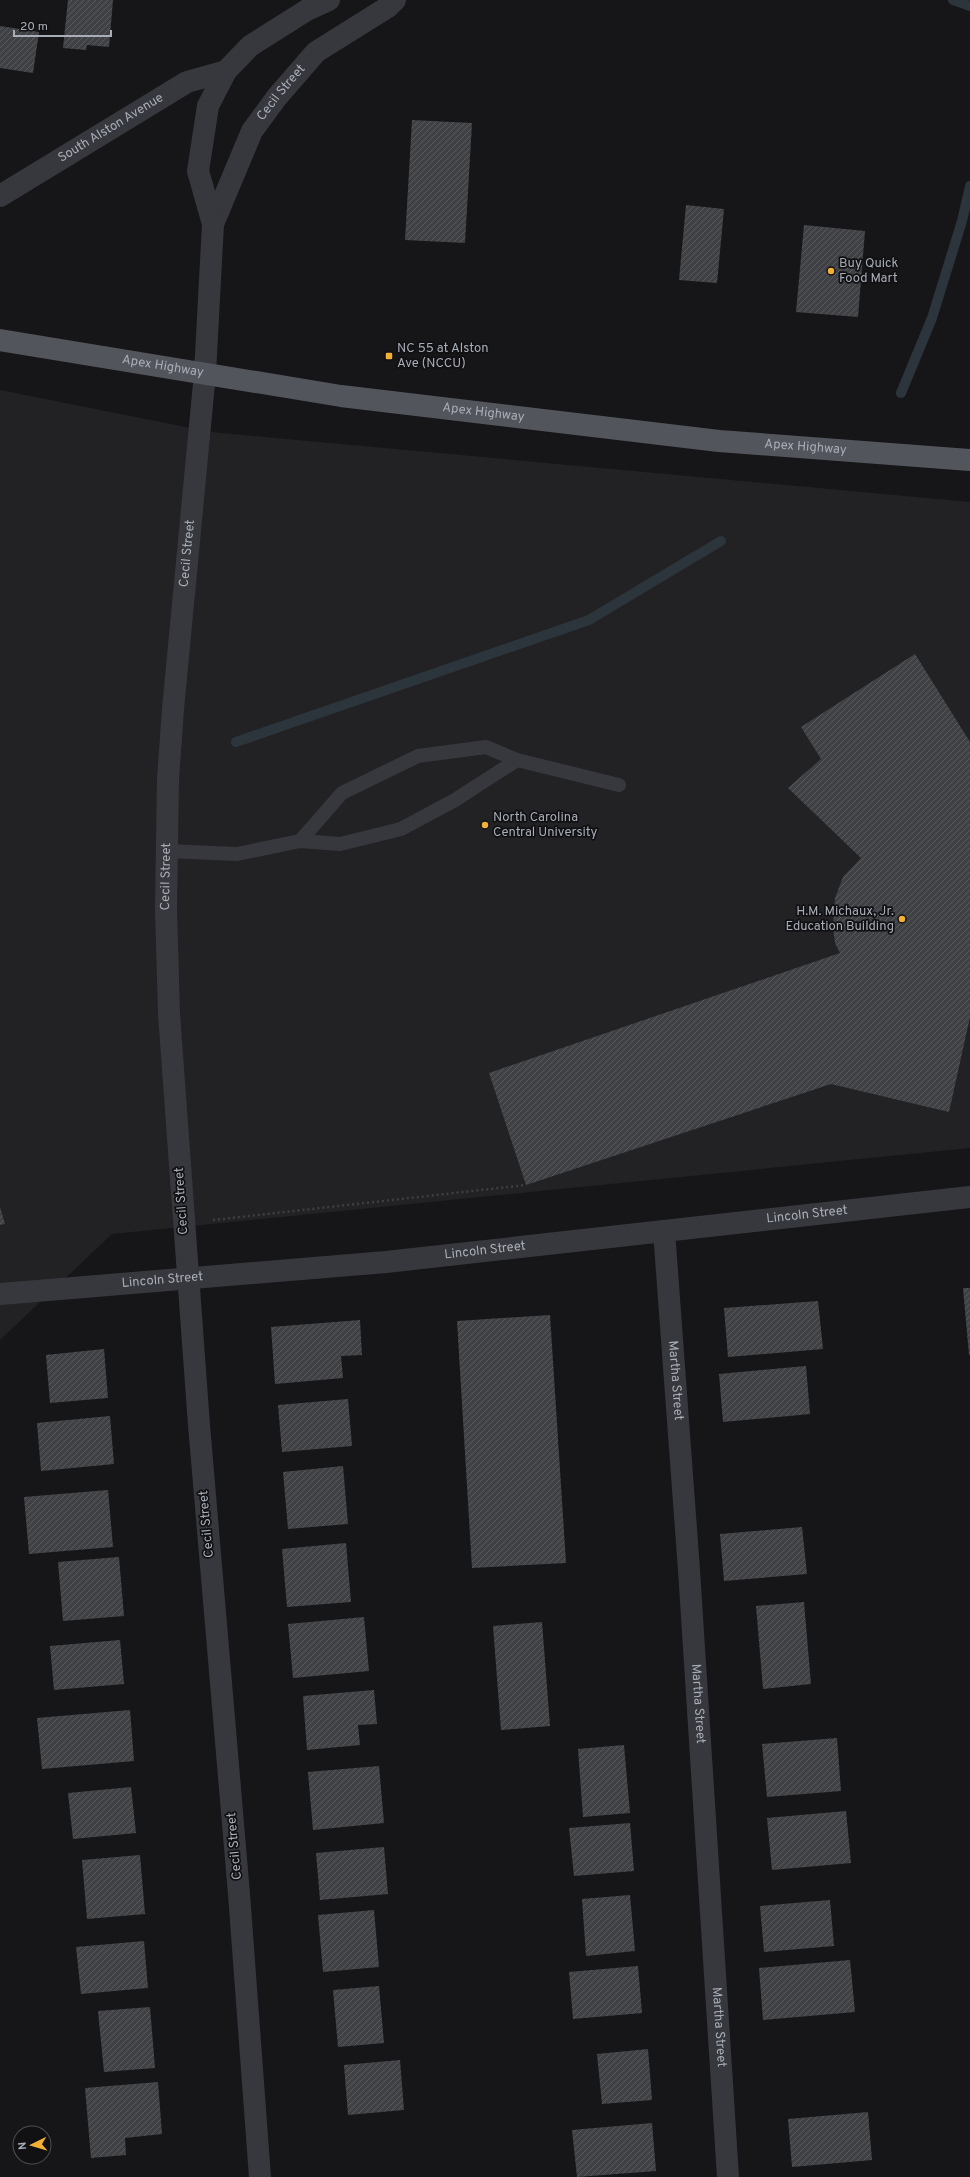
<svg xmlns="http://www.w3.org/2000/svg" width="970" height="2177" viewBox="0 0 970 2177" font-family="Overpass,sans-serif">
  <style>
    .built { fill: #222225 }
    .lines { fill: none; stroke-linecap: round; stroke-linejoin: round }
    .stream { stroke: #2c353c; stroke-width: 10 }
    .building { fill: url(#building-hatch) }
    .path { stroke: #3d3f44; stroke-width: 2.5; stroke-dasharray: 2 3; stroke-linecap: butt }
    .service { stroke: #37383d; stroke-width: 14 }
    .minor { stroke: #37383d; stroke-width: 22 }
    .tertiary { stroke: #37383d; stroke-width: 22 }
    .primary { stroke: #53555c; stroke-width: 22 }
    .poi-dot { fill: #f2b134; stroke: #111113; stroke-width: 1.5 }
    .labels { text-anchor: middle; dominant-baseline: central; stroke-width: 3.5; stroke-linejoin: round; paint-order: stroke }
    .street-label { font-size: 13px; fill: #a8adb8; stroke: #111113 }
    .poi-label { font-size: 13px; fill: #a8adb8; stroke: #111113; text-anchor: start }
  </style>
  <defs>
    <pattern id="building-hatch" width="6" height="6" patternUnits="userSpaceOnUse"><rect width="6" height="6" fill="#404145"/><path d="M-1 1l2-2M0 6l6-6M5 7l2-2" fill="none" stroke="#595a5e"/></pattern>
  </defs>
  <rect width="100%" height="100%" fill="#161618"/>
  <polygon class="built" points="0,390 211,432 970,502 970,1148 112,1234 0,1340"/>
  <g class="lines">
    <g class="stream">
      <polyline points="953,0 970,6"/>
      <polyline points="901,393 932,318 962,221 970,186"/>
      <polyline points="236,742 589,620 721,541"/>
    </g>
  </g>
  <g class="building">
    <polygon points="68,0 113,0 109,47 87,45 86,50 63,48"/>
    <polygon points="0,26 39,32 33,73 0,68"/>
    <polygon points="412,120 472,123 465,243 405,240"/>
    <polygon points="686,205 724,209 717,283 679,280"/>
    <polygon points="804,225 865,231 858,317 796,312"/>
    <polygon points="915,654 970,742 970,1017 949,1112 831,1084 526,1185 489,1073 840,953 835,943 833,927 835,898 843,877 861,858 788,788 821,759 801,727"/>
    <polygon points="0,1207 5,1224 0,1225"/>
    <polygon points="963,1288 970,1288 970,1355 969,1355"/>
    <polygon points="818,1301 823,1349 728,1357 724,1308"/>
    <polygon points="550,1315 566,1563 472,1568 457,1321"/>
    <polygon points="360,1320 362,1355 341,1356 343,1378 275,1384 271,1327"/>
    <polygon points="104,1349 108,1398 50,1403 46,1355"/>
    <polygon points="806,1366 810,1414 723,1422 719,1374"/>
    <polygon points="348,1399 352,1446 282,1452 278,1405"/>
    <polygon points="110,1416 114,1464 41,1471 37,1423"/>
    <polygon points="343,1466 348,1524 288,1529 283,1472"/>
    <polygon points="108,1490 113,1547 29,1554 24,1497"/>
    <polygon points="802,1527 807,1574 724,1581 720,1534"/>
    <polygon points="346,1543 351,1602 287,1607 282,1549"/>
    <polygon points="119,1557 124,1616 63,1621 58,1562"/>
    <polygon points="804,1602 811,1684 763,1689 756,1606"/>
    <polygon points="364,1617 369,1671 293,1678 288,1624"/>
    <polygon points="542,1622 550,1726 501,1730 493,1626"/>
    <polygon points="120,1640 124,1684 54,1690 50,1646"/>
    <polygon points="374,1690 377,1724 358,1725 360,1745 307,1750 303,1696"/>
    <polygon points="130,1710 134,1761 42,1769 37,1718"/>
    <polygon points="837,1738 841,1791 767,1797 762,1744"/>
    <polygon points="624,1745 630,1813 583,1817 578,1749"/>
    <polygon points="379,1766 384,1823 313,1830 308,1772"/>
    <polygon points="131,1787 136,1833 73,1839 68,1793"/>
    <polygon points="846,1811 851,1863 772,1870 767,1818"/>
    <polygon points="630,1823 634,1871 574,1876 569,1828"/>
    <polygon points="384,1847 388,1894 320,1900 316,1853"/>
    <polygon points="140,1855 145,1914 87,1919 82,1860"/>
    <polygon points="630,1895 635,1951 586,1956 582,1899"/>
    <polygon points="830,1900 834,1946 764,1952 760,1906"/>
    <polygon points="374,1910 379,1967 323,1972 318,1915"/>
    <polygon points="144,1941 148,1988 81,1994 76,1947"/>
    <polygon points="850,1960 855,2012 763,2020 759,1968"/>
    <polygon points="638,1966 642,2013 573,2019 569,1972"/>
    <polygon points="379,1986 384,2043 338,2047 333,1990"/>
    <polygon points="150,2007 155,2068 104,2072 98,2011"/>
    <polygon points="648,2049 652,2100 602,2104 597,2054"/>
    <polygon points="400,2060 404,2110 348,2115 344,2065"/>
    <polygon points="158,2082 162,2134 125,2138 126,2155 91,2158 85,2088"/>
    <polygon points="868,2112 872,2160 792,2167 788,2119"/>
    <polygon points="652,2123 656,2171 577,2177 572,2130"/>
  </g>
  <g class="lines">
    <polyline class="path" points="213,1220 526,1185"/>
    <g class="service">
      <polyline points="300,841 342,793 418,756 486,747 517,760 619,785"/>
      <polyline points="167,851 237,854 300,841 340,844 401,829 455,800 517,760"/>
    </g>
    <g class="minor">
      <path id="s1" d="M 664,1231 L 689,1570 L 728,2177"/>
      <path id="s2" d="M 0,1294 L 386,1262 L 970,1197"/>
    </g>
    <g class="tertiary">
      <path id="s3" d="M 0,196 L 187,82 L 226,71"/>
      <path id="s4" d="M 213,224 L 252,131 L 277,97 L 316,52 L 388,7 L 395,0"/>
      <path id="s5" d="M 260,2177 L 239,1894 L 199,1425 L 169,1014 L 166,909 L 168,779 L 173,709 L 205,373 L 213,224 L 198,171 L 208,106 L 226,71 L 250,46 L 307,10 L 329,0"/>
    </g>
    <path class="primary" id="s6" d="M 0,340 L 341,396 L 719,441 L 970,460"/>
  </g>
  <g class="poi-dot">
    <circle cx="831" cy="271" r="4"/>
    <rect x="385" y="352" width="8" height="8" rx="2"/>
    <circle cx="485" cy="825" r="4"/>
    <circle cx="902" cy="919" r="4"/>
  </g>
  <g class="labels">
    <g class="street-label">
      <text stroke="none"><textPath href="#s4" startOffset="149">Cecil Street</textPath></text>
      <text stroke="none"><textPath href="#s3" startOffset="130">South Alston Avenue</textPath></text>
      <text stroke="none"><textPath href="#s6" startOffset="165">Apex Highway</textPath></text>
      <text stroke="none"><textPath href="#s6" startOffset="489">Apex Highway</textPath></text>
      <text stroke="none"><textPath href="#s6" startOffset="813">Apex Highway</textPath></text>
      <text stroke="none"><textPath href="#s5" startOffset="1628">Cecil Street</textPath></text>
      <text stroke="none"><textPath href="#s5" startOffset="1304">Cecil Street</textPath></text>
      <text transform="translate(182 1201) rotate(-94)">Cecil Street</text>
      <text stroke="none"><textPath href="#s2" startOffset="811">Lincoln Street</textPath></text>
      <text stroke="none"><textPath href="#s2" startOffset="487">Lincoln Street</textPath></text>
      <text stroke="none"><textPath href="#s2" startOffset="163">Lincoln Street</textPath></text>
      <text stroke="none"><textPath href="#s1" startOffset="150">Martha Street</textPath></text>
      <text transform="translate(207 1524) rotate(-95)">Cecil Street</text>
      <text stroke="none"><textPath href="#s1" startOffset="474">Martha Street</textPath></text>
      <text transform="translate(235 1846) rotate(-95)">Cecil Street</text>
      <text stroke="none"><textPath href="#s1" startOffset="798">Martha Street</textPath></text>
    </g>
    <g class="poi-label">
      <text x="839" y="264">Buy Quick<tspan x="839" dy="15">Food Mart</tspan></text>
      <text x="397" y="349">NC 55 at Alston<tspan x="397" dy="15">Ave (NCCU)</tspan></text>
      <text x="493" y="818">North Carolina<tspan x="493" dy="15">Central University</tspan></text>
      <text x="894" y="912" text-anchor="end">H.M. Michaux, Jr.<tspan x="894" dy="15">Education Building</tspan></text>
    </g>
  </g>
  <g transform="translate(32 2145) rotate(265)"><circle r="19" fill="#111113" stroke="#4d4f55"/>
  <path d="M0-3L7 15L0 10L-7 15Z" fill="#f2b134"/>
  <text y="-6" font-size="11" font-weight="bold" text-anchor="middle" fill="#a8adb8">N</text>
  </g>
  <path d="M14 30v6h97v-6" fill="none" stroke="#a8adb8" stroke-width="2"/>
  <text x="20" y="30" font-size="12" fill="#a8adb8" stroke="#111113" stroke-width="3" paint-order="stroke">20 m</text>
</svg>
